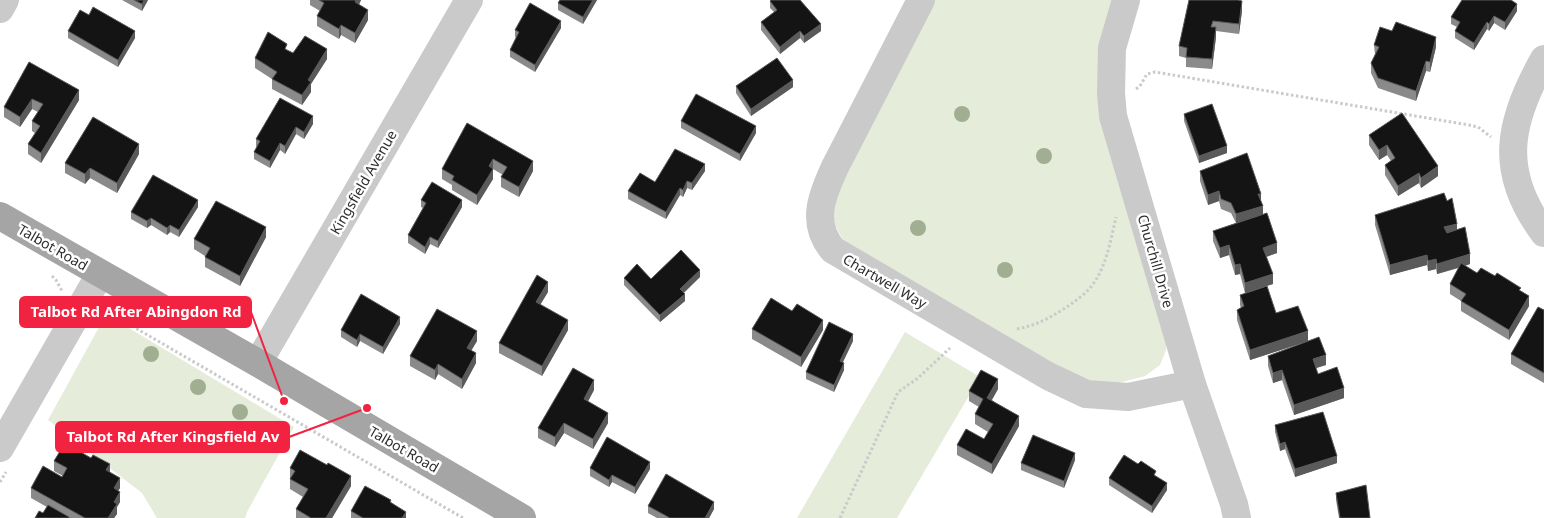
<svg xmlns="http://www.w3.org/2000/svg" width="1544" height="518" viewBox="0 0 1544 518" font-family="'Noto Sans',sans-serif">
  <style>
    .green { fill: #e5ecda }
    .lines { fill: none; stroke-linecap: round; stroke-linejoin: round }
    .path { stroke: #cacaca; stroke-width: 3; stroke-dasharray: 2.5 2.5; stroke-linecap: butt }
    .minor { stroke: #cacaca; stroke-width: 28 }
    .major { stroke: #a5a5a5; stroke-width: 28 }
    .tree { fill: #a1ae92 }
    .wall { fill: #8a8a8a }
    .shaded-wall { fill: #5a5a5a }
    .building { fill: #141414; stroke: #5a5a5a }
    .labels { text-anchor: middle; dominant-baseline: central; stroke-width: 5; stroke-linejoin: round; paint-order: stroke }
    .street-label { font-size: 14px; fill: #2d2d2d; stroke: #fff }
    .leader { fill: none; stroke: #f22241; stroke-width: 2 }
    .callout-dot { fill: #f22241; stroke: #fff; stroke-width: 2 }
    .callout { fill: #f22241; stroke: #f22241; stroke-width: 2 }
    .callout-label { font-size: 15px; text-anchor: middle; font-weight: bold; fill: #fff }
  </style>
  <rect width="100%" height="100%" fill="#fff"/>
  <g class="green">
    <path d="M 934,0 L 1116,0 L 1101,52 L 1167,333 L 1166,350 L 1160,365 L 1145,376 L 1118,383 L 1084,382 L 844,241 C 830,220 833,213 837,189 Z"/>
    <polygon points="114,319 294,427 247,512 245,518 157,518 142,493 48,420 98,329 104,322"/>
    <polygon points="905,332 980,377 897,518 797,518"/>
  </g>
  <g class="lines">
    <g class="path">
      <polyline points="1136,89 1140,86 1147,74 1155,72 1469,125 1478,127 1491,137"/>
      <polyline points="52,276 56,280 62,291"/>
      <polyline points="105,314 113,315 463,518"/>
      <path d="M 1017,329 C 1034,326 1048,319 1062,310 C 1070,305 1077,300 1084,294 C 1105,276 1110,243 1116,217"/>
      <polyline points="0,482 6,472"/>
      <polyline points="840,518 898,392 918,378 950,348"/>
    </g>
    <g class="minor">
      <path d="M 921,0 L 835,167 C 822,195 810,223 833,250 L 1048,376 L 1086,394 L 1128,397 L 1192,384"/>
      <polyline points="1126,0 1112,48 1111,93 1113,116 1192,384 1234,504 1237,518"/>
      <polyline points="0,9 5,0"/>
      <path d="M 1544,59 C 1508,122 1498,172 1544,233"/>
      <polyline points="258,363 469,0"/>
      <polyline points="0,448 100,274"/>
    </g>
    <polyline class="major" points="0,216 258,363 522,518"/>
  </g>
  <g class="tree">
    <circle cx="962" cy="114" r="8"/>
    <circle cx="1044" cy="156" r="8"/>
    <circle cx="918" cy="228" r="8"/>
    <circle cx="1005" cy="270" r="8"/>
    <circle cx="151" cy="354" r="8"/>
    <circle cx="198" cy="387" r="8"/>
    <circle cx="240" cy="412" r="8"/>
  </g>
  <g class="wall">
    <polygon points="122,0 148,0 142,11"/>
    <polygon points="310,0 361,0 359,5 368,20 355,43 341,35 339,39 317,26 317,16 320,11 310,5"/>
    <polygon points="560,0 597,0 583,24 558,10 558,3"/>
    <polygon points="1189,0 1242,11 1239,34 1216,31 1216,37 1212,69 1186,67 1186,58 1179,56 1179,46"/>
    <polygon points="770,1 821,31 804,43 800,38 780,54 761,30 761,22 774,12 770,8"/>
    <polygon points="1517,11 1505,30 1494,23 1489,31 1487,29 1474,50 1455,38 1455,31 1457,27 1451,24 1451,17"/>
    <polygon points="89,15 135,38 118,67 68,38 68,31"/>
    <polygon points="561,28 535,72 510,57 510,50 516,37 515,37 515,30"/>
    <polygon points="1374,45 1436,47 1430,72 1426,71 1416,101 1378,88 1371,73 1371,63 1375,55"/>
    <polygon points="287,50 293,53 327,59 311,84 311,92 302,105 272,89 272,79 255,68 255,58"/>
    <polygon points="29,62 79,100 41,163 28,154 28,144 35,133 32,131 32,121 38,112 32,109 20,127 4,117 4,107"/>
    <polygon points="736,86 793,87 751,116 736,93"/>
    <polygon points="280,98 313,124 304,139 296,134 285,154 280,150 270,168 254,159 254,152 257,147 256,146 256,139"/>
    <polygon points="1184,114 1227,153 1199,163 1184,121"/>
    <polygon points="681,121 756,133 740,161 681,128"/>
    <polygon points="467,123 533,171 519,197 501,187 501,177 503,175 493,169 493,179 477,205 452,190 452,185 442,179 442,169"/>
    <polygon points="1369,135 1438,176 1421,188 1419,183 1398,196 1385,175 1385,165 1391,161 1387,155 1379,160 1369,145"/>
    <polygon points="139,154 117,193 90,178 85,184 65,173 65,163"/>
    <polygon points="705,171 692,190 687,188 683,197 680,195 666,219 628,199 628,191 655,182"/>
    <polygon points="1200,171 1261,202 1263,214 1277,253 1266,257 1273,284 1245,293 1240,274 1235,275 1229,255 1220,258 1213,241 1213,231 1236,223 1231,213 1221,209 1219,201 1208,205 1200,181"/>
    <polygon points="421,200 462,207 438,248 430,244 425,254 408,243 408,235 423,208 421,207"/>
    <polygon points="198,207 179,237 170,232 167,235 151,225 147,228 131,219 131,212"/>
    <polygon points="1375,215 1457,230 1470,264 1465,266 1477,273 1521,291 1529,306 1509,340 1461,311 1461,301 1450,294 1450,284 1459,268 1437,274 1436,269 1428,271 1427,265 1390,275 1375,225"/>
    <polygon points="266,237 240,286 205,267 205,256 194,249 194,239"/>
    <polygon points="700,277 684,293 685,301 660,322 624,285 624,278 651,279"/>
    <polygon points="548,292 540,304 568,330 542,376 499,353 499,343"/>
    <polygon points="1240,295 1276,313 1308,341 1326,365 1316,368 1318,374 1344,398 1294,415 1282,380 1273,383 1268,366 1268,356 1306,342 1250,360 1237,320 1237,310 1241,308 1240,305"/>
    <polygon points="1544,310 1544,383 1511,364 1511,354"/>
    <polygon points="792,311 823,330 801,367 752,339 752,329"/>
    <polygon points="400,324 383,354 360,341 357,347 341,337 341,330"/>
    <polygon points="477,341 471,350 476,363 462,389 438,374 435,380 410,366 410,356"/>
    <polygon points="853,341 843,362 844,370 834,392 806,379 806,372"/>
    <polygon points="998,389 992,400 1019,426 992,474 957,455 957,445 984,439 988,432 975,424 975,414 979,407 969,401 969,391"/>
    <polygon points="594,390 588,401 608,423 593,449 564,433 555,447 538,438 538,428"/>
    <polygon points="1275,425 1337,463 1295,477 1285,449 1280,451 1275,432"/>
    <polygon points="1075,460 1064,488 1021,470 1021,463"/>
    <polygon points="54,461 110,472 120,488 118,491 120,502 117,507 117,514 114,518 35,518 43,513 47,507 31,498 31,488 62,477 63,476 54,471"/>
    <polygon points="290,468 351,486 332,518 296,518 296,509 303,497 290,489"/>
    <polygon points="590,468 650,469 635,494 612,482 609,487 590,476"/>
    <polygon points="1156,476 1167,490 1152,513 1109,485 1109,478"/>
    <polygon points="1336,493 1370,518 1339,518 1336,500"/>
    <polygon points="391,502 406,518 351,518 351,511"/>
    <polygon points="648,506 714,509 709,518 657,518 648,513"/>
  </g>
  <g class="shaded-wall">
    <polygon points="144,0 148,0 142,11 142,4"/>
    <polygon points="356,0 361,0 355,12 355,2"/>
    <polygon points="593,0 597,0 583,24 583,17"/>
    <polygon points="1242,1 1242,11 1239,34 1239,24"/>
    <polygon points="1517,4 1517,11 1505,30 1505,22"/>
    <polygon points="368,10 368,20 355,43 355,33"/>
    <polygon points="1494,16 1494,23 1489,31 1489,24"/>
    <polygon points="561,21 561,28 535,72 535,65"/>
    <polygon points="1487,22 1487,29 1474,50 1474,43"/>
    <polygon points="821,24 821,31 804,43 804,36"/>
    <polygon points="341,25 341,35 339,39 339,29"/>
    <polygon points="1216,27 1216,37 1212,69 1212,59"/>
    <polygon points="135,31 135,38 118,67 118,60"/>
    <polygon points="800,31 800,38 780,54 780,47"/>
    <polygon points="1436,37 1436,47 1430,72 1430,62"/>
    <polygon points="327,49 327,59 311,84 311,92 302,105 302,95 308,80"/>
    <polygon points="1426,61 1426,71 1416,101 1416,91"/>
    <polygon points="793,80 793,87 751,116 751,109"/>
    <polygon points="79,90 79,100 41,163 41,153"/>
    <polygon points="32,99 32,109 20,127 20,117"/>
    <polygon points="313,116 313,124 304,139 304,132"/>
    <polygon points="756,126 756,133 740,161 740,154"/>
    <polygon points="296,127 296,134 285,154 285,146"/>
    <polygon points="280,143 280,150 270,168 270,161"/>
    <polygon points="139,144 139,154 117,193 117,183"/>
    <polygon points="1387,145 1387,155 1379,160 1379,150"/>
    <polygon points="1227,146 1227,153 1199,163 1199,156"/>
    <polygon points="493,159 493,179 477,205 477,195"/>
    <polygon points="533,161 533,171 519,197 519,187"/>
    <polygon points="705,164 705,171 692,190 692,183"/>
    <polygon points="1438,166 1438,176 1421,188 1421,178"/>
    <polygon points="90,168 90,178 85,184 85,174"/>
    <polygon points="1419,173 1419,183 1398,196 1398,186"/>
    <polygon points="687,181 687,188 683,197 683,190"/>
    <polygon points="680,188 680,195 666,219 666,212"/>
    <polygon points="1219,191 1219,201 1208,205 1208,195"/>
    <polygon points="1258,194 1261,194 1261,204"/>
    <polygon points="198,200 198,207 179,237 179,230"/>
    <polygon points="462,200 462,207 438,248 438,241"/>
    <polygon points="1263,206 1263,216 1236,224 1236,214"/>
    <polygon points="151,218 151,225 147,228 147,221"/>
    <polygon points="1457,224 1457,234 1444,237 1444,227"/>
    <polygon points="170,225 170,232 167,235 167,228"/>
    <polygon points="266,227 266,237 240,286 240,276"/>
    <polygon points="430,237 430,244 425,254 425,247"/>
    <polygon points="1277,243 1277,253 1263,258 1263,248"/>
    <polygon points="1229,245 1229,255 1220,258 1220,248"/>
    <polygon points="1470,254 1470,264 1437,274 1437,264"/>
    <polygon points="1427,255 1427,265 1390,275 1390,265"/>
    <polygon points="1436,259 1436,269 1428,271 1428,261"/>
    <polygon points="1240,264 1240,274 1235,275 1235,265"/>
    <polygon points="700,270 700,277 680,296 680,289"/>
    <polygon points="1273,274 1273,284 1245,293 1245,283"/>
    <polygon points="548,282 548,292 536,312 536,302"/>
    <polygon points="685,294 685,301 660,322 660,315"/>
    <polygon points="1529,296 1529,306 1509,340 1509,330"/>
    <polygon points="400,317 400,324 383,354 383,347"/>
    <polygon points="568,320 568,330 542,376 542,366"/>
    <polygon points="823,320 823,330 801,367 801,357"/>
    <polygon points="477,331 477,341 467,358 467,348"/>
    <polygon points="1308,331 1308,341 1250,360 1250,350"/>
    <polygon points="360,334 360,341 357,347 357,340"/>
    <polygon points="853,334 853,341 840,368 840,361"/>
    <polygon points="476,353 476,363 462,389 462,379"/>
    <polygon points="1326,355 1326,365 1313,369 1313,359"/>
    <polygon points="844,363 844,370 834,392 834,385"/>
    <polygon points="438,364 438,374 435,380 435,370"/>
    <polygon points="1282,370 1282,380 1273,383 1273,373"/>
    <polygon points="998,379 998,389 987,408 987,398"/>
    <polygon points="594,380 594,390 584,409 584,399"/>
    <polygon points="1344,388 1344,398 1294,415 1294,405"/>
    <polygon points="608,413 608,423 593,449 593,439"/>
    <polygon points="1019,416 1019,426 992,474 992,464"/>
    <polygon points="564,423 564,433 555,447 555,437"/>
    <polygon points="1285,442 1285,449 1280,451 1280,444"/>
    <polygon points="1075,453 1075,460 1064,488 1064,481"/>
    <polygon points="1337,456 1337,463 1295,477 1295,469"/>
    <polygon points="650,462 650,469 635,494 635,487"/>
    <polygon points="110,464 110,474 106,470"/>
    <polygon points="612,475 612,482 609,487 609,480"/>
    <polygon points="351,476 351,486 332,518 326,518"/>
    <polygon points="120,478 120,488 114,498 114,488"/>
    <polygon points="1167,483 1167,490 1152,513 1152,506"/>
    <polygon points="120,492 120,502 117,507 117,514 114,518 108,518 114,502"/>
    <polygon points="714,502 714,509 709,518 705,518"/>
    <polygon points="406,512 406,518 402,518"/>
  </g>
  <g class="building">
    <polygon points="134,0 144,0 142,4"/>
    <polygon points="319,0 356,0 355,2 368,10 355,33 341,25 339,29 317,16 324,3"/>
    <polygon points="560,0 593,0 583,17 558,3"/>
    <polygon points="771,0 800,0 821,24 804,36 800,31 780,47 761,22 777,10 770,1"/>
    <polygon points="1189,0 1238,0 1242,1 1239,24 1213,21 1211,27 1216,27 1212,59 1186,57 1187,48 1179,46"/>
    <polygon points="1462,0 1511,0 1517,4 1505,22 1494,16 1489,24 1487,22 1474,43 1455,31 1460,22 1451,17"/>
    <polygon points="530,3 561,21 535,65 510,50 519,32 515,30"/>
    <polygon points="93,7 135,31 118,60 68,31 80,10 89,15"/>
    <polygon points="1396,22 1436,37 1430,62 1426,61 1416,91 1378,78 1371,63 1379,47 1374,45 1380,27 1392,31"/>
    <polygon points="268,32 287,44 285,49 293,53 305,36 327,49 308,80 311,82 302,95 272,79 277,72 255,58"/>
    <polygon points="777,58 793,80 751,109 736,86"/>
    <polygon points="29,62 79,90 41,153 28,144 40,126 32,121 43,104 32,99 20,117 4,107"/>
    <polygon points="696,94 756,126 740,154 681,121"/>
    <polygon points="280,98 313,116 304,132 296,127 285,146 280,143 270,161 254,152 260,141 256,139"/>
    <polygon points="1212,104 1227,146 1199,156 1184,114"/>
    <polygon points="1402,113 1438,166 1421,178 1419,173 1398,186 1385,165 1395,158 1387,145 1379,150 1369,135"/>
    <polygon points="93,117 139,144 117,183 90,168 85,174 65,163"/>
    <polygon points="467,123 533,161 519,187 501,177 507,167 493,159 489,166 493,169 477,195 452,180 454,176 442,169"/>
    <polygon points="675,149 705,164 692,183 687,181 683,190 680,188 666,212 628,191 640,173 655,182"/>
    <polygon points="1247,153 1261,194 1258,194 1263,206 1236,214 1231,203 1221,199 1219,191 1208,195 1200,171"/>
    <polygon points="153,175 198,200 179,230 170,225 167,228 151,218 147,221 131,212"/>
    <polygon points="432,182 462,200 438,241 430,237 425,247 408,235 426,203 421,200"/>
    <polygon points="1444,193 1447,201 1452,198 1457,224 1444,227 1447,233 1465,227 1470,254 1437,264 1436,259 1428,261 1427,255 1390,265 1375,215"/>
    <polygon points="216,201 266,227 240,276 205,257 210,248 194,239"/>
    <polygon points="1267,213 1277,243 1263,248 1273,274 1245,283 1240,264 1235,265 1229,245 1220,248 1213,231"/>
    <polygon points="681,250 700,270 680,289 685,294 660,315 624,278 637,264 651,279"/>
    <polygon points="1461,263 1477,273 1481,268 1495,276 1497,273 1521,288 1519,290 1529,296 1509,330 1461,301 1466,294 1450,284"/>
    <polygon points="537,275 548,282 536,302 568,320 542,366 499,343"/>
    <polygon points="1267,286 1276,313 1298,306 1308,331 1250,350 1237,310 1244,306 1240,295"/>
    <polygon points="361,294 400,317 383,347 360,334 357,340 341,330"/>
    <polygon points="771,298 792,311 797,304 823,320 801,357 752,329"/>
    <polygon points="1538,307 1544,310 1544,373 1511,354"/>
    <polygon points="437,309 477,331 467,348 476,353 462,379 438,364 435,370 410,356"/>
    <polygon points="829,322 853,334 840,361 844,363 834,385 806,372"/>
    <polygon points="1319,337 1326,355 1313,359 1318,374 1337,367 1344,388 1294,405 1282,370 1273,373 1268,356"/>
    <polygon points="573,368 594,380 584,399 608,413 593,439 564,423 555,437 538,428"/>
    <polygon points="981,370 998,379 987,398 1019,416 992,464 957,445 966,429 984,439 993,424 975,414 983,399 969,391"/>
    <polygon points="1323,412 1337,456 1295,469 1285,442 1280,444 1275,425"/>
    <polygon points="1033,435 1075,453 1064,481 1021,463"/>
    <polygon points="607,437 650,462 635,487 612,475 609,480 590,468"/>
    <polygon points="65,443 91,458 93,455 110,464 106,470 120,478 114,488 120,492 114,502 117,504 108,518 85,518 31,488 43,466 62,477 67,468 54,461"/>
    <polygon points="300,450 327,465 328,463 351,476 326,518 311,518 296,509 308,489 290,479 295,471 290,468"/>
    <polygon points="1124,455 1138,464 1141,461 1156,471 1154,475 1167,483 1152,506 1109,478"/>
    <polygon points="666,474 714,502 705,518 670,518 648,506"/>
    <polygon points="1366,485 1370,518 1340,518 1336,493"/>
    <polygon points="365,486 391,500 390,502 406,512 402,518 363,518 351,511"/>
    <polygon points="48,505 69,517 69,518 35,518 39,511 43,513"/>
  </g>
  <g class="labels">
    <g class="street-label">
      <text transform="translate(363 182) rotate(-60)">Kingsfield Avenue</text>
      <text transform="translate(53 247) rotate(30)">Talbot Road</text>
      <text transform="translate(1156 261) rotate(74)">Churchill Drive</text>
      <text transform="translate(885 281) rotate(30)">Chartwell Way</text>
      <text transform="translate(404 449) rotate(30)">Talbot Road</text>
    </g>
  </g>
  <path class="leader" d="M284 401L251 312M367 408L289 437"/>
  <g class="callout-dot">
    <circle cx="284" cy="401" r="5"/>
    <circle cx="367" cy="408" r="5"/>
  </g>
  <g class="callout">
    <rect x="20" y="297" width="231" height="30" rx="5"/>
    <rect x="56" y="422" width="233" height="30" rx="5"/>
  </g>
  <g class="callout-label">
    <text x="136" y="317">Talbot Rd After Abingdon Rd</text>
    <text x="173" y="442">Talbot Rd After Kingsfield Av</text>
  </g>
</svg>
